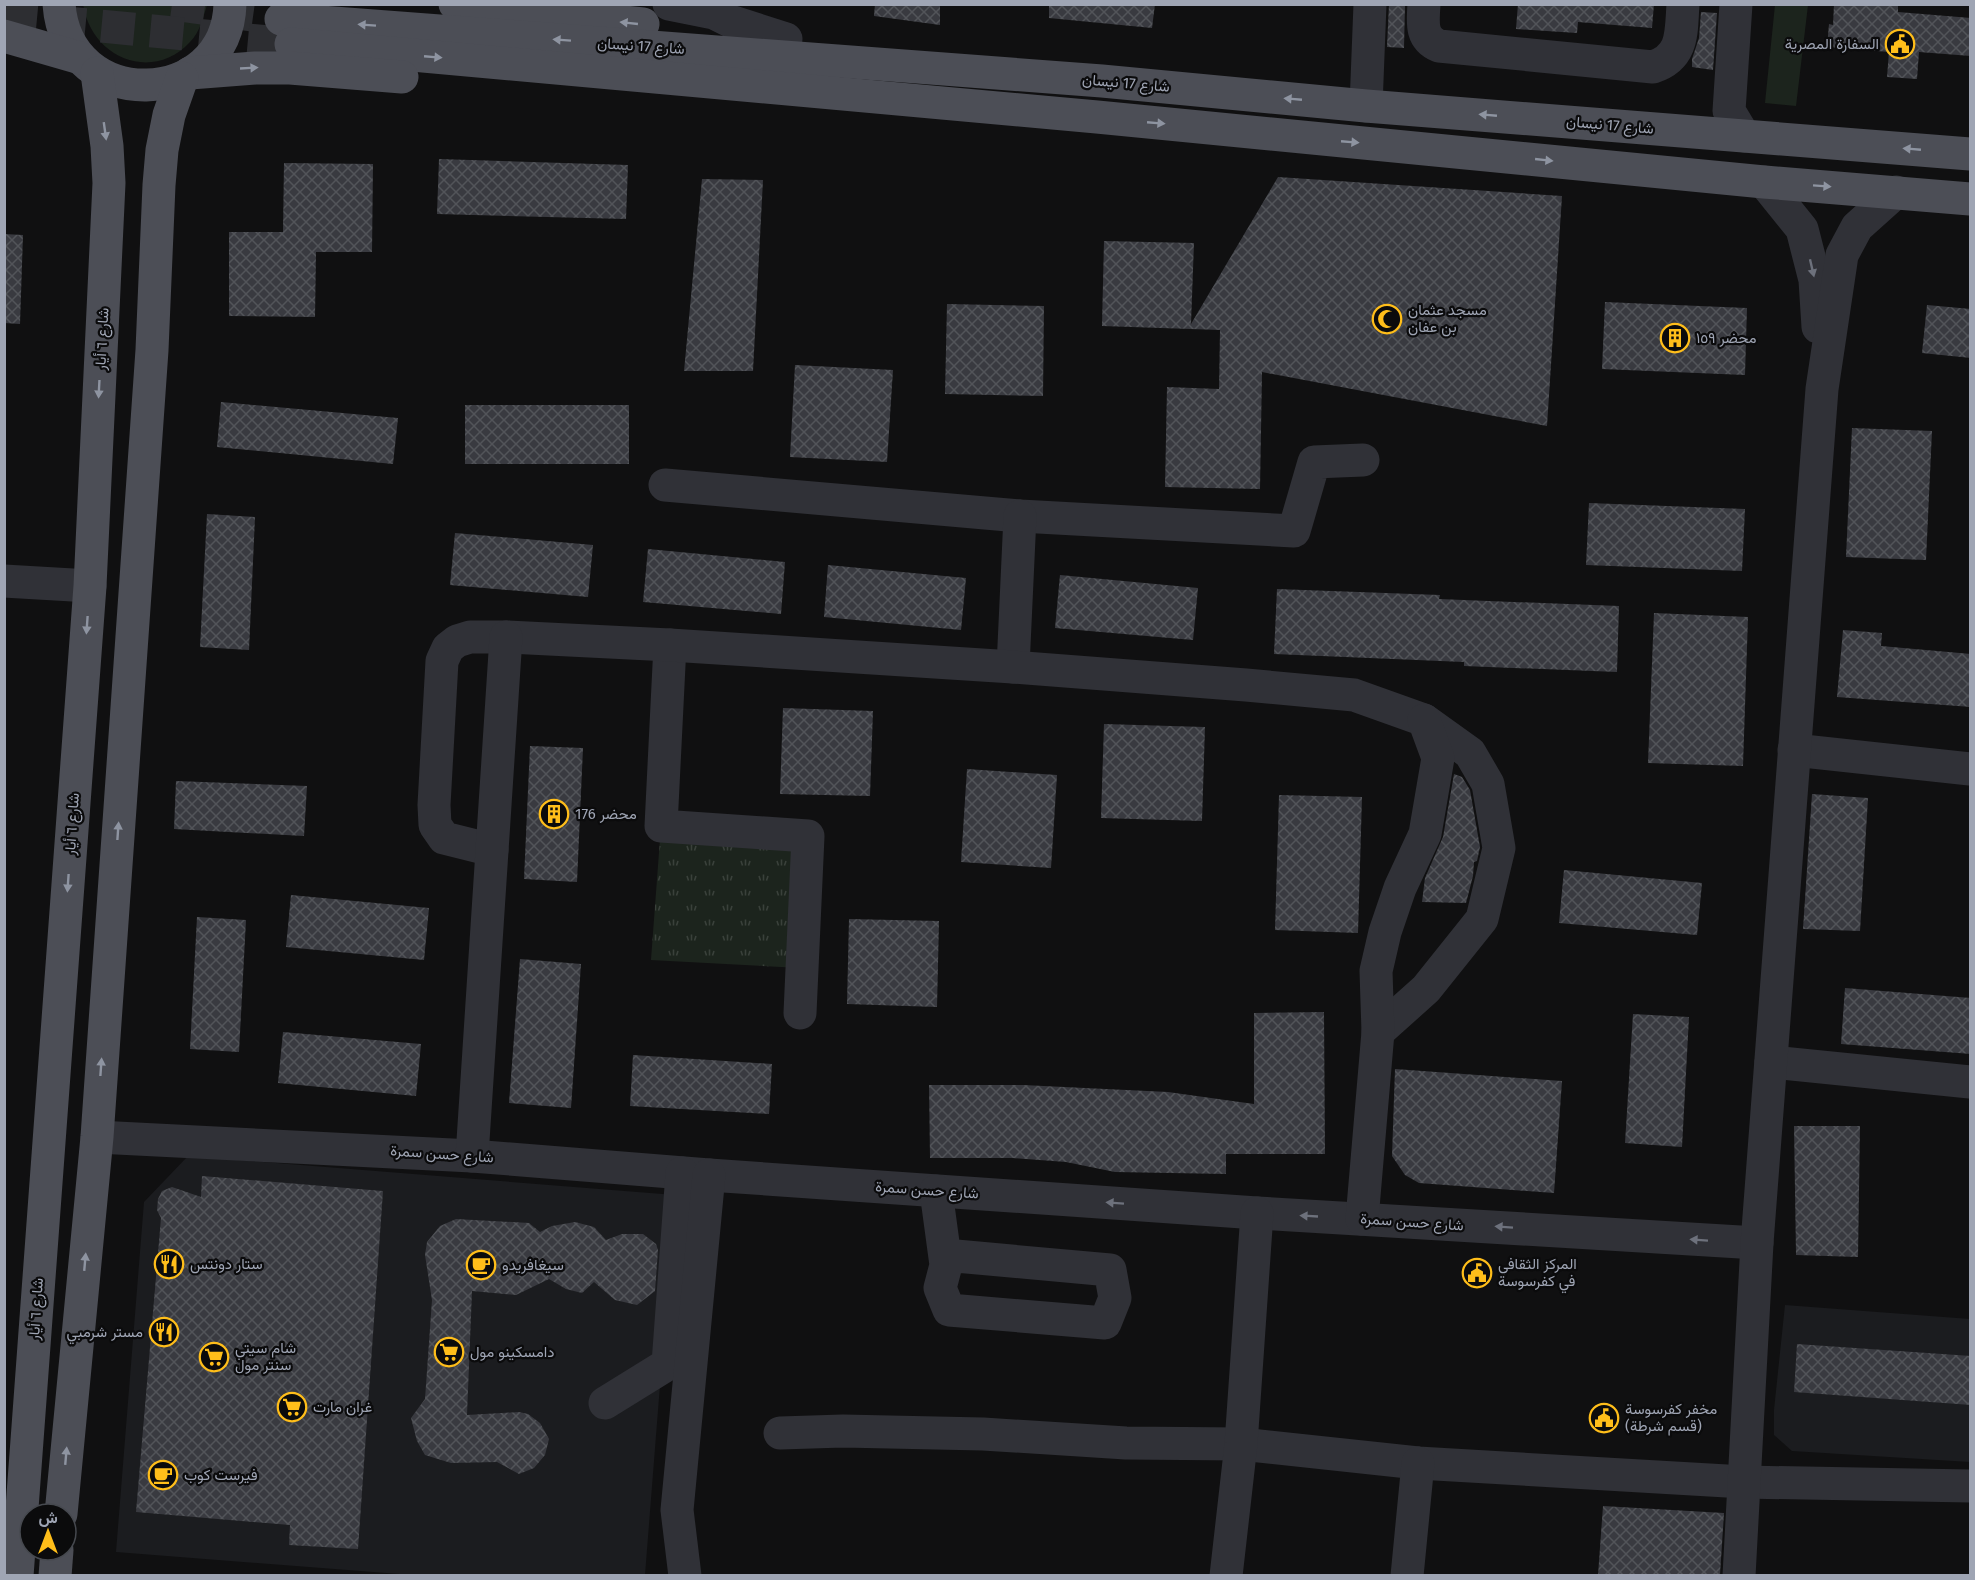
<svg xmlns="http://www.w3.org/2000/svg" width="1975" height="1580" viewBox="0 0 1975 1580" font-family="'Fira Sans',Vazirmatn,sans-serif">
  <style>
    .built { fill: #1b1c1f }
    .grass { fill: #1c241d }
    .park { fill: url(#park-tufts) }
    .building { fill: url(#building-cross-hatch) }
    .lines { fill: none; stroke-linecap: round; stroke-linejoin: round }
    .major-tunnel { stroke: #2d2e32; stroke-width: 33; stroke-dasharray: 33 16; stroke-linecap: butt }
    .minor { stroke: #303137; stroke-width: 33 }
    .major { stroke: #4c4e56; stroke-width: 33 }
    .oneway { fill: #8e94a1 }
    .oneway2 { fill: #6d717c }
    .labels { text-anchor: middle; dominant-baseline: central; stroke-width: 4.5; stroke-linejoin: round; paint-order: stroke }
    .poi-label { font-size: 15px; fill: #9fa5b4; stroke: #0b0b0c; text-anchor: start }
    .street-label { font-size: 15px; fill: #9fa5b4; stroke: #0b0b0c }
  </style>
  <defs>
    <pattern id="park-tufts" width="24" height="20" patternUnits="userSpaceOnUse" patternTransform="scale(1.5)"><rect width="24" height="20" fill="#1c241d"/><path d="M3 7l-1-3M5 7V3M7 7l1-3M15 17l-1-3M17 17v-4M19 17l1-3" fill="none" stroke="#3a413b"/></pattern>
    <pattern id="building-cross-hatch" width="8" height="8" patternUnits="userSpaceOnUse" patternTransform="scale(1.5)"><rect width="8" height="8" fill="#393a40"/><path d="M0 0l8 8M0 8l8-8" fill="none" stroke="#525459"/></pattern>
  </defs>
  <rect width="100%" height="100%" fill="#101011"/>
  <g class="built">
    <polygon points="188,1156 675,1195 645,1575 412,1575 116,1552 144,1202"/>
    <polygon points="1785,1305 1970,1319 1970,1462 1792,1451 1774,1435 1774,1410"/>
  </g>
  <g class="grass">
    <path d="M 83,4 L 207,4 L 207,5 C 203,18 200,32 190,42 C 152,83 91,58 83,4 Z"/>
    <polygon points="1775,5 1808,5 1796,106 1765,103"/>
  </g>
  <polygon class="park" points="661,826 808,836 802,968 651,960"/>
  <g class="building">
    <polygon points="875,4 940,4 940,25 874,16"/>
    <polygon points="1049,4 1155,4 1152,28 1049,18"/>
    <polygon points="1389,4 1405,4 1404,48 1387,47"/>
    <polygon points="1518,4 1654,4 1652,28 1578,22 1577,33 1516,29"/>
    <polygon points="1834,4 1898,4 1898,12 1971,18 1971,56 1919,52 1917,79 1887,77 1889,52 1827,47 1829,24 1833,25"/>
    <polygon points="1701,12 1717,13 1713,70 1692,67 1692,59 1699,38"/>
    <polygon points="439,159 628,165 626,219 437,214"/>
    <polygon points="284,163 373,164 372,252 316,252 315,317 229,316 229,232 283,232"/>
    <polygon points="1278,177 1562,196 1547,426 1262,372 1260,489 1165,487 1167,387 1219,389 1220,330 1102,326 1104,241 1194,243 1191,324"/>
    <polygon points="702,179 763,180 753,371 684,371"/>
    <polygon points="4,234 23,235 20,324 4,323"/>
    <polygon points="1605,302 1747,308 1745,375 1602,369"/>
    <polygon points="947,304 1044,306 1043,396 945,394"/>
    <polygon points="1927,305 1971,309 1971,358 1922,353"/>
    <polygon points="795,365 893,370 887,462 790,457"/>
    <polygon points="221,402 398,418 393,464 217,447"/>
    <rect x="465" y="405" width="164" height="59"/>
    <polygon points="1852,428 1932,431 1926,560 1846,557"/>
    <polygon points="1589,503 1745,509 1742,571 1586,565"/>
    <polygon points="207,514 255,517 249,650 200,647"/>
    <polygon points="455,533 593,545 588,597 450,585"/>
    <polygon points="648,549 785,562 781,614 643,602"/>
    <polygon points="828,565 966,578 961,630 824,617"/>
    <polygon points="1060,575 1198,588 1193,640 1055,628"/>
    <polygon points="1277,589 1440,595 1439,599 1619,606 1617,672 1464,666 1464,662 1274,654"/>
    <polygon points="1654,613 1748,617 1743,766 1648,763"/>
    <polygon points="1843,630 1882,633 1881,646 1971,654 1971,707 1837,697"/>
    <polygon points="783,708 873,711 870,796 780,794"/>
    <polygon points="1104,724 1205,727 1202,821 1101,818"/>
    <polygon points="530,746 583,748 577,882 524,879"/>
    <polygon points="967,769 1057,775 1051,868 961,862"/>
    <polygon points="1454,774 1462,777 1470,790 1480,847 1477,861 1474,862 1473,876 1466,903 1422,902 1425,878 1443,837"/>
    <polygon points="176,781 307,786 304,836 174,829"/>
    <polygon points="1812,794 1868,798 1860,931 1803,929"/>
    <polygon points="1279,795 1362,797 1358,933 1275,930"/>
    <polygon points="1564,870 1702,883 1697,935 1559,923"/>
    <polygon points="291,895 429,908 424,960 286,947"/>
    <polygon points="197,917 246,920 239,1052 190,1049"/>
    <polygon points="849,919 939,921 937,1007 847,1004"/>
    <polygon points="520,959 581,964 571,1108 509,1103"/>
    <polygon points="1845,988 1971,998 1971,1054 1841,1044"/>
    <polygon points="1324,1012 1325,1154 1226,1154 1226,1174 1115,1172 1066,1162 1013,1158 930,1158 929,1085 1023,1085 1168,1092 1254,1104 1254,1013"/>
    <polygon points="1633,1014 1689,1017 1682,1147 1625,1143"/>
    <polygon points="283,1032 421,1044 416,1096 278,1083"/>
    <polygon points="633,1055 772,1064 769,1114 630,1106"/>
    <polygon points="1395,1069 1562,1081 1554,1193 1419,1183 1405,1175 1392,1156"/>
    <polygon points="1794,1126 1860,1126 1858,1257 1796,1255"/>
    <polygon points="202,1176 383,1191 358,1549 289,1545 290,1525 136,1512 161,1218 157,1210 158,1199 162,1191 172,1187 201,1197"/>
    <polygon points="456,1219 529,1223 540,1232 552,1226 575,1222 594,1227 606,1240 622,1234 643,1234 656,1244 658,1250 655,1291 637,1305 615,1300 594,1282 582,1293 566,1289 549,1279 516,1295 472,1291 467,1415 519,1412 528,1414 540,1423 549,1439 545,1455 534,1468 519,1474 497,1462 451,1463 425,1455 417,1441 411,1418 425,1399 432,1300 425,1255 427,1242 440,1226"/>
    <polygon points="1797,1344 1971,1356 1971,1405 1794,1392"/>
    <polygon points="1603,1506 1724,1513 1720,1575 1598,1575"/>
  </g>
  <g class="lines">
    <g class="major-tunnel">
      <polyline points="172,4 281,19"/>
      <polyline points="4,17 291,44"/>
    </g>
    <g class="minor">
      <polyline points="669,4 714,13 730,21 786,39"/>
      <path d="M 1424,4 C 1423,22 1420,38 1439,46 L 1653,67 C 1684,57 1681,32 1683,4"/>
      <polyline points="1736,4 1729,111 1744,136"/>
      <polyline points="1366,106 1370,4"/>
      <polyline points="1764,182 1802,229 1815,280 1818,327"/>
      <polyline points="665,485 1020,516 1294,531 1314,462 1363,460"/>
      <polyline points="4,581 90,586"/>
      <polyline points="670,645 661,826 808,836 800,1013"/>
      <polyline points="1013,667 1020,516"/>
      <polyline points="1794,750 1970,769"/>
      <polyline points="492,850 444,838 435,825 434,805 442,661 448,648 457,641 470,637 506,637 670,645 1013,667 1246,685 1354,695 1424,720 1470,753 1488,784 1499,848 1482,919 1426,989 1378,1032"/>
      <polyline points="1771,1062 1970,1082"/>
      <polyline points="97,1137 472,1156 709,1175 1257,1213 1757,1243"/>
      <polyline points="472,1156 506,637"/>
      <polyline points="936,1191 946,1265 940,1288 949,1310 1105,1323 1115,1298 1110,1270 945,1255"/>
      <polyline points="1362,1219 1378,1032 1376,971 1385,932 1400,888 1425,834 1438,758 1424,720"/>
      <polyline points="605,1403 668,1364 682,1173"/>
      <polyline points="780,1433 843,1431 983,1434 1126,1443 1241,1444 1418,1463 1744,1482 1970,1486"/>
      <polyline points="685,1576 677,1510 709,1175"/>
      <polyline points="1226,1576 1241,1444 1257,1213"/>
      <polyline points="1407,1576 1418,1463"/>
      <polyline points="1739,1576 1757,1243 1822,389 1842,255 1857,227 1896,192"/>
    </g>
    <g class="major">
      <path d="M 59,4 C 67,115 227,109 230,4"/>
      <polyline points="455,4 643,24"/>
      <polyline points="281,19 1102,81 1366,106 1970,154"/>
      <polyline points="4,36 80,58"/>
      <polyline points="291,44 1097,117 1764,182 1970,199"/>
      <polyline points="190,73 255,68 290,68 402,77"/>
      <polyline points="61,1514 97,1137 152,350 159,185 162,150 169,115 182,78"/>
      <polyline points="17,1576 90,586 109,183 107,146 97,73"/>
      <polyline points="55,1576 57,1550"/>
    </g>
  </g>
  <defs><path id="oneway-solid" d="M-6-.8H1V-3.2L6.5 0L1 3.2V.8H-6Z" transform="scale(1.5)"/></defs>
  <g class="oneway">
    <use href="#oneway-solid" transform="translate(629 23) rotate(-174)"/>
    <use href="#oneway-solid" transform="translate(367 25) rotate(-176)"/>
    <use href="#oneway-solid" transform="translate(562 40) rotate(-176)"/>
    <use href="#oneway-solid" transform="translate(433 57) rotate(5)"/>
    <use href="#oneway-solid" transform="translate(249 68) rotate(-3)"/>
    <use href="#oneway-solid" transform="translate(1293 99) rotate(-175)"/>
    <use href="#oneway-solid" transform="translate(1488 115) rotate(-175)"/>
    <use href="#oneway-solid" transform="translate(1156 123) rotate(5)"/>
    <use href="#oneway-solid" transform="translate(105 131) rotate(82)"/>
    <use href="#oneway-solid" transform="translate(1350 142) rotate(5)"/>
    <use href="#oneway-solid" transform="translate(1912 149) rotate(-175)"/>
    <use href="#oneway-solid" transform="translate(1544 160) rotate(6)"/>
    <use href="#oneway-solid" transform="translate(1822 186) rotate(4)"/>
    <use href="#oneway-solid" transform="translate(99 389) rotate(93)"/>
    <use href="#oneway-solid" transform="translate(87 625) rotate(94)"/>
    <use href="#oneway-solid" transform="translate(118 831) rotate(-86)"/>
    <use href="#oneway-solid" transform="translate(68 883) rotate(94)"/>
    <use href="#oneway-solid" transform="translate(101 1067) rotate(-86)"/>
    <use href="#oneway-solid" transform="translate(85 1262) rotate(-85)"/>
    <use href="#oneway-solid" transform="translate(66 1456) rotate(-85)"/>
  </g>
  <g class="oneway2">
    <use href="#oneway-solid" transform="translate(1812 268) rotate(77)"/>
    <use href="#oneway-solid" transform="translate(1115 1203) rotate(-176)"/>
    <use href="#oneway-solid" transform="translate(1309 1216) rotate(-177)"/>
    <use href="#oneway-solid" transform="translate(1504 1227) rotate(-176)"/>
    <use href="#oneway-solid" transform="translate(1699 1240) rotate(-176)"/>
  </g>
  <defs>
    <g id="civic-ring" transform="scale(1.5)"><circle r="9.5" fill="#0b0b0c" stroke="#ffbe1a" stroke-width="1.5"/><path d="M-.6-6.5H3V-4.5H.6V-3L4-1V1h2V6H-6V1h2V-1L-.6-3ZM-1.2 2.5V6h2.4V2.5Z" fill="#ffbe1a"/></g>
    <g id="mosque-ring" transform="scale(1.5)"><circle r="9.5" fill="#0b0b0c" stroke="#ffbe1a" stroke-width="1.5"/><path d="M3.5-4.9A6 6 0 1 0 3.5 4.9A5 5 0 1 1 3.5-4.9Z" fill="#ffbe1a"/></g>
    <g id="building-ring" transform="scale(1.5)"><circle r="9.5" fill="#0b0b0c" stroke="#ffbe1a" stroke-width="1.5"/><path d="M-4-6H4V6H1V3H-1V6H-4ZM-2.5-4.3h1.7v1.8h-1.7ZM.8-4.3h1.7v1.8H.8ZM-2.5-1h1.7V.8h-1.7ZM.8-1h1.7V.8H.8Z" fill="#ffbe1a"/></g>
    <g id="restaurant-ring" transform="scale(1.5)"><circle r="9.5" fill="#0b0b0c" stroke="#ffbe1a" stroke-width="1.5"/><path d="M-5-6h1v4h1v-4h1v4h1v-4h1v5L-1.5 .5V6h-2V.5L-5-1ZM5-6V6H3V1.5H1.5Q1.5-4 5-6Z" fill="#ffbe1a"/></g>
    <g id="cafe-ring" transform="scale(1.5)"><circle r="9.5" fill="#0b0b0c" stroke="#ffbe1a" stroke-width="1.5"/><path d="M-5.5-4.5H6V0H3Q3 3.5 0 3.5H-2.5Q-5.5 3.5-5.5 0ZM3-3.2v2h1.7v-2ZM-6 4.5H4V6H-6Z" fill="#ffbe1a"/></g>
    <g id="supermarket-ring" transform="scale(1.5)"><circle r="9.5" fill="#0b0b0c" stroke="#ffbe1a" stroke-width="1.5"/><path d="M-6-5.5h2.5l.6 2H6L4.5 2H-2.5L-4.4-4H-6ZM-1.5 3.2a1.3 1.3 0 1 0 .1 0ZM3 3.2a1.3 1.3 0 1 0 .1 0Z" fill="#ffbe1a"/></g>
  </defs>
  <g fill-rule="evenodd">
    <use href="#civic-ring" x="1900" y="44"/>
    <use href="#mosque-ring" x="1387" y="319"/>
    <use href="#building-ring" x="1675" y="338"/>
    <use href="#building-ring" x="554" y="814"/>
    <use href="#restaurant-ring" x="169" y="1264"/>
    <use href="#cafe-ring" x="481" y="1265"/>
    <use href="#civic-ring" x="1477" y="1273"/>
    <use href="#restaurant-ring" x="164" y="1332"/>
    <use href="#supermarket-ring" x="449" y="1352"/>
    <use href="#supermarket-ring" x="214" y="1357"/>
    <use href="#supermarket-ring" x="292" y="1407"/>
    <use href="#civic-ring" x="1604" y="1418"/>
    <use href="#cafe-ring" x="163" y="1475"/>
  </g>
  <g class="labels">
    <g class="poi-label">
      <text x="1879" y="44" text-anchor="end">السفارة المصرية</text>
      <text x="1408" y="310">مسجد عثمان<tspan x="1408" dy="17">بن عفان</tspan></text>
      <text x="1696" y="338">محضر ١٥٩</text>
      <text x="575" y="814">محضر 176</text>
      <text x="190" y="1264">ستار دونتس</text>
      <text x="1498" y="1264">المركز الثقافي<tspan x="1498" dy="17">في كفرسوسة</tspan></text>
      <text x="502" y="1265">سيغافريدو</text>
      <text x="143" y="1332" text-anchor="end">مستر شرمبي</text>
      <text x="235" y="1348">شام سيتي<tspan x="235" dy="17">سنتر مول</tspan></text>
      <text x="470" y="1352">دامسكينو مول</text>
      <text x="313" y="1407">غران مارت</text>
      <text x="1625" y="1409">مخفر كفرسوسة<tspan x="1625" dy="17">(قسم شرطة)</tspan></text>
      <text x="184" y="1475">فيرست كوب</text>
    </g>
    <g class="street-label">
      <text transform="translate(641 46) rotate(4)">شارع 17 نيسان</text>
      <text transform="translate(1126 83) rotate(5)">شارع 17 نيسان</text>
      <text transform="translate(1610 125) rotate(5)">شارع 17 نيسان</text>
      <text transform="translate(102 339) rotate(-87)">شارع ٦ أيار</text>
      <text transform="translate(72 824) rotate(-86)">شارع ٦ أيار</text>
      <text transform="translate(442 1154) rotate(4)">شارع حسن سمرة</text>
      <text transform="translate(927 1190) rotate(4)">شارع حسن سمرة</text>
      <text transform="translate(1412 1222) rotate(4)">شارع حسن سمرة</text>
      <text transform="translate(36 1309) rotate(-86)">شارع ٦ أيار</text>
    </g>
  </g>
  <rect width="1975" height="1580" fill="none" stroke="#9fa5b4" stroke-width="12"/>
  <g transform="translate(48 1532)"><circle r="28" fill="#0b0b0c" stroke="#46494f" stroke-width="1.5"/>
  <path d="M0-4.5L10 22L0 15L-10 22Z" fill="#ffbe1a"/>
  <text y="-9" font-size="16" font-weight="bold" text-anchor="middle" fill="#9fa5b4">ش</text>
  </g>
</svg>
